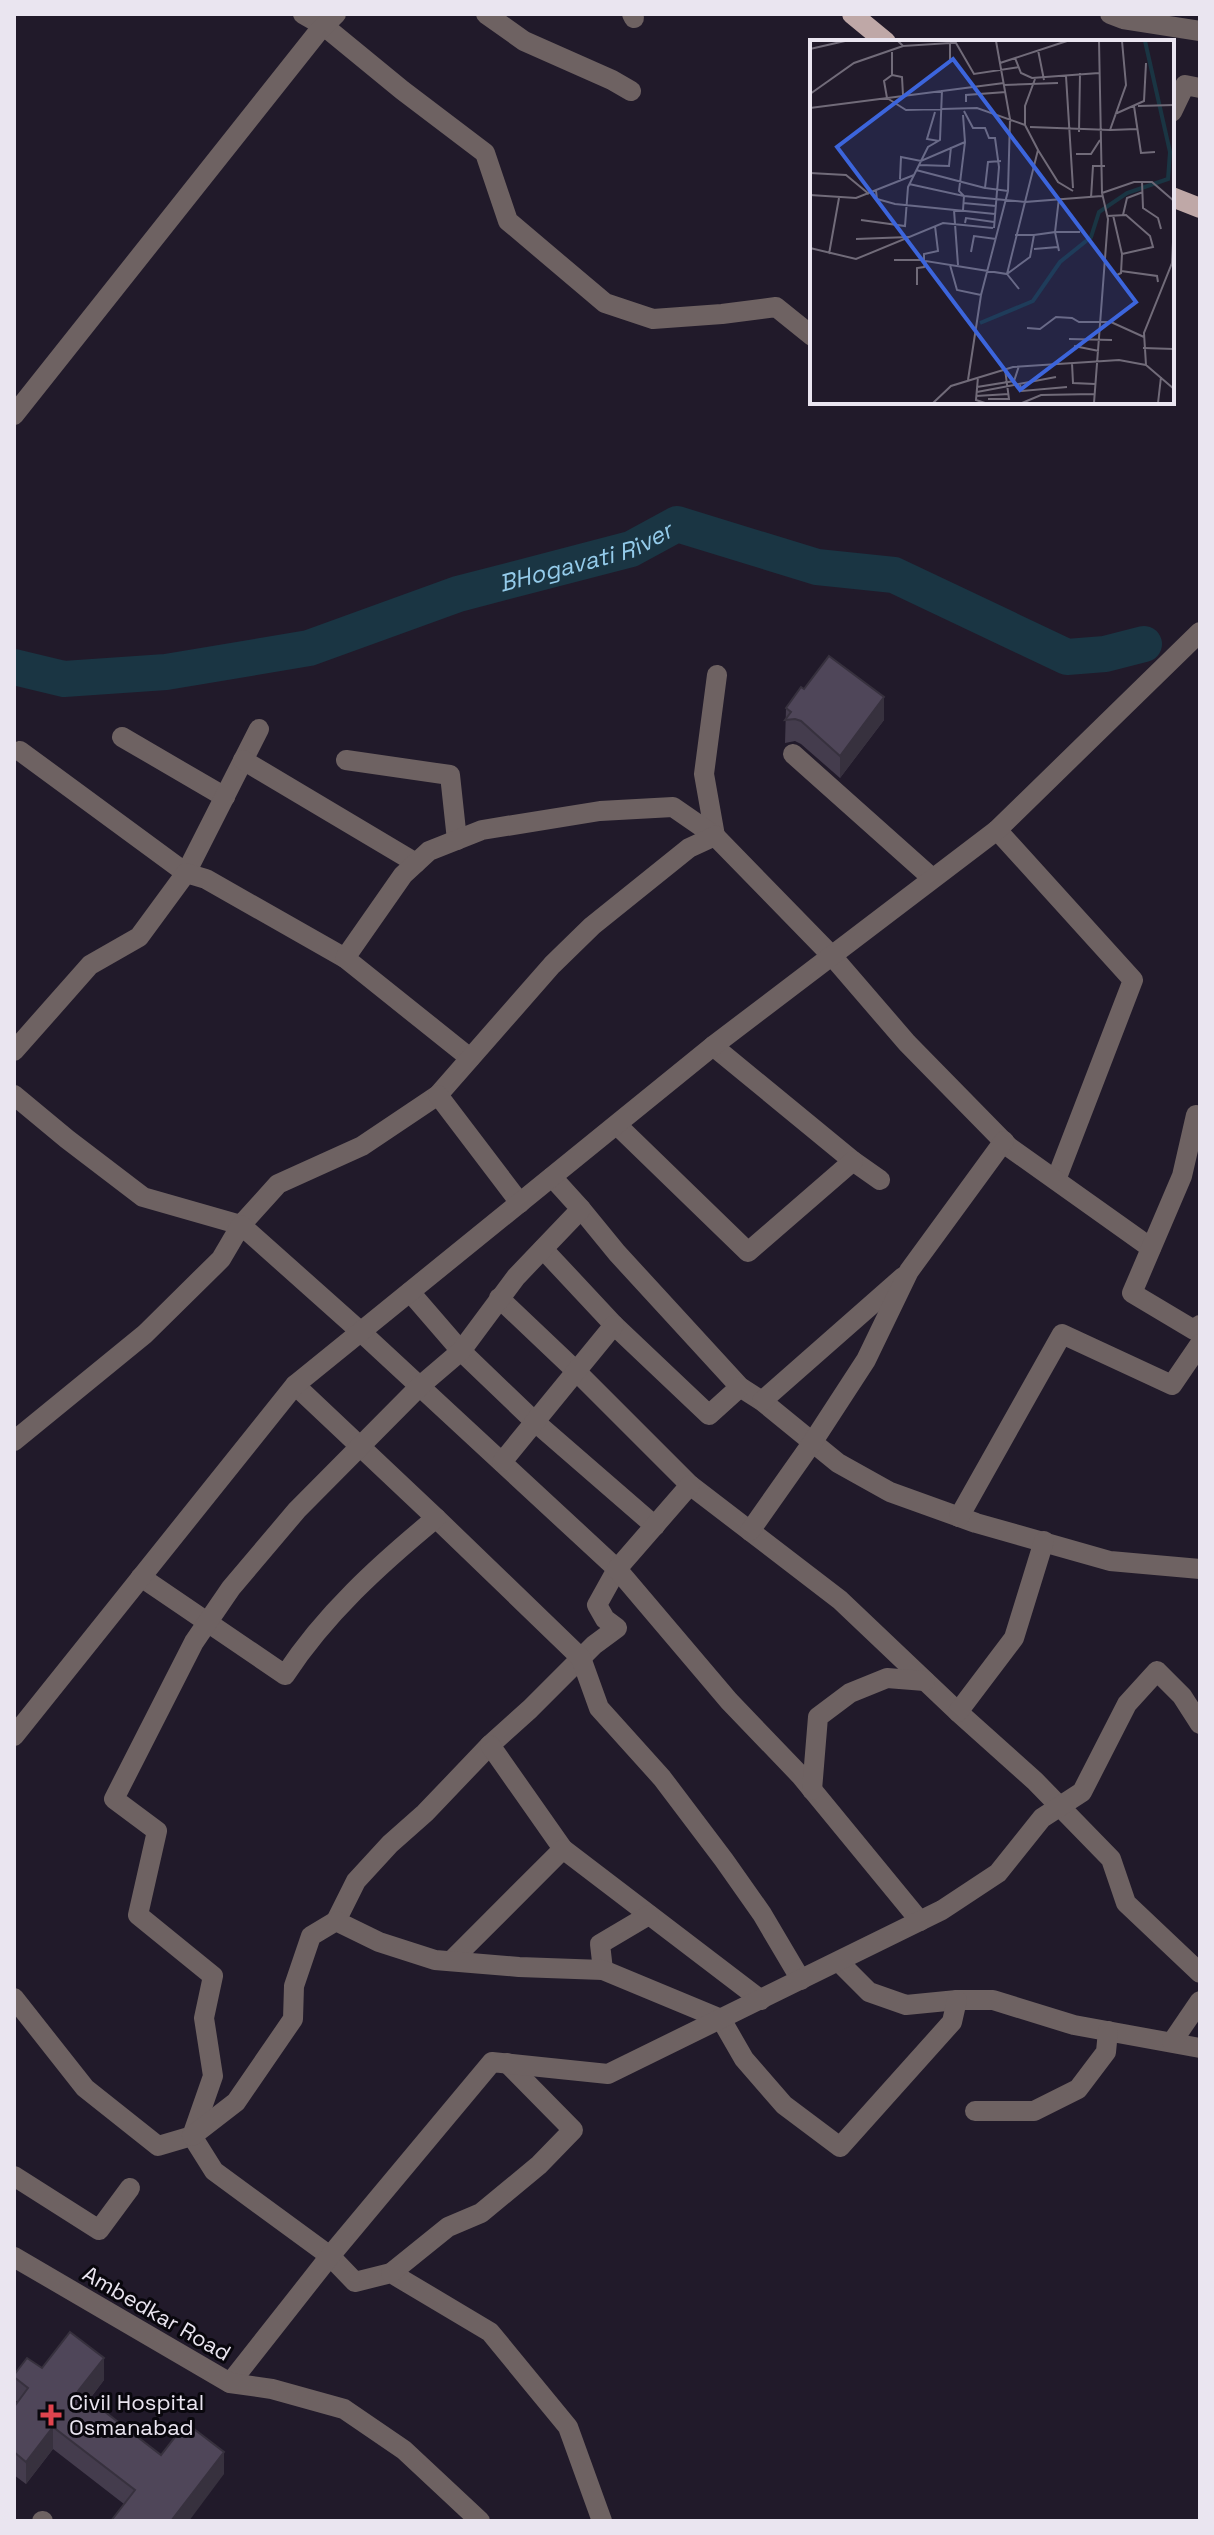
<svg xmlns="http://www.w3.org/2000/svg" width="1214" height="2535" viewBox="0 0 1214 2535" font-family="'Space Grotesk',sans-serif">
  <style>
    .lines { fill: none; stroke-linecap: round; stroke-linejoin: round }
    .river { stroke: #1a3543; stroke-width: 36 }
    .minor { stroke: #6e6262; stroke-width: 20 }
    .tertiary { stroke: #6e6262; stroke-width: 20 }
    .primary { stroke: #bfa8a7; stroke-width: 20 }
    .wall { fill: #443c4d }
    .shaded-wall { fill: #37313e }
    .building { fill: #4f4659; stroke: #37313e; stroke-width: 2 }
    .health-dot { fill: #e0444e; stroke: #09070d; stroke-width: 3 }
    .labels { text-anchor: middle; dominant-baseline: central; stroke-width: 6; stroke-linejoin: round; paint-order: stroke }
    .street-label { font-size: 22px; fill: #eae5f0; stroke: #09070d }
    .poi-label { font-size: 22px; fill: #eae5f0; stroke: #09070d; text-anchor: start }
    .water-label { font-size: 24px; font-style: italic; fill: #94cbea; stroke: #09070d }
    .inset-river { fill: none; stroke: #1a3543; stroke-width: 4 }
    .inset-road { fill: none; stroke: #716b79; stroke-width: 2 }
    .view { fill: #3c65dc; fill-opacity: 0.15; stroke: #3c65dc; stroke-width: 4 }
    .inset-edge { fill: none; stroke: #eae5f0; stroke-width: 4 }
  </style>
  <rect width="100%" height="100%" fill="#211a2a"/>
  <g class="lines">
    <path class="river" id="s1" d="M 14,667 L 64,679 L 166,672 L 309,648 L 458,594 L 631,549 L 677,524 L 817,567 L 894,575 L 1067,657 L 1105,654 L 1144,644"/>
    <g class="minor">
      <polyline points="303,14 324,26 402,90 485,153 508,221 605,303 653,319 722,314 776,307 812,336"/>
      <polyline points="486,14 524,41 612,80 631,91"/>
      <polyline points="632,14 634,18"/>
      <polyline points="1110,14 1123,19 1200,31"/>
      <polyline points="1172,112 1185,85 1200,88"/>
      <polyline points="14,415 318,32 336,14"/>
      <polyline points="122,737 225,797"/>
      <polyline points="20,751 186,873 259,729"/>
      <polyline points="793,754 932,878"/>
      <polyline points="243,760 416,863"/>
      <polyline points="346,760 450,775 457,840"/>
      <polyline points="997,830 1133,980 1056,1180"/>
      <polyline points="715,836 704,774 717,675"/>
      <polyline points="713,1046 853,1161 880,1180"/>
      <polyline points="14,1051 90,965 139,937 186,873 206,879 345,958"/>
      <polyline points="470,1058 345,958 403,875 429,851 482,830 600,811 673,807 715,836"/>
      <polyline points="14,1095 67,1139 143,1197 241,1225 278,1184 362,1146 438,1095 552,965 592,926 689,848 715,836 832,956 907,1043 1009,1147 1151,1248"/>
      <polyline points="438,1095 520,1203"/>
      <polyline points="1196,1115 1182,1176 1132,1293 1194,1330 1200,1325"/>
      <polyline points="617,1125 748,1252 853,1161"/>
      <polyline points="581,1209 617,1253 740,1387 762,1401 838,1463 890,1492 976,1523 1110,1561 1200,1569"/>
      <polyline points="543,1249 614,1325 709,1415 740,1387"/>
      <polyline points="410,1292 461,1351 534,1421 655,1526"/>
      <polyline points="499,1298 576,1371 690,1485 840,1600 958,1712 1035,1781 1111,1859 1126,1903 1200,1973"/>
      <polyline points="762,1401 903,1277"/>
      <polyline points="14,1441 145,1334 221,1259 241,1225 361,1332 617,1569 597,1605 605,1619 617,1628 594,1645 530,1709 490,1745 425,1813 390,1844 356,1881 336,1921"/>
      <polyline points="502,1462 614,1325"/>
      <polyline points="690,1485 617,1569 729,1701 800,1775 920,1921"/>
      <polyline points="959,1517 1062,1334 1172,1385 1200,1344"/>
      <polyline points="436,1518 581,1658 599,1708 662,1778 724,1860 762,1914 801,1980"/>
      <polyline points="750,1531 812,1443 866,1360 909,1271 1004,1141"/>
      <path d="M 141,1577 L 285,1675 C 325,1614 379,1565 436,1518 L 295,1385"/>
      <polyline points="958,1712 1014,1638 1044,1541"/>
      <polyline points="490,1745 563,1849"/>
      <polyline points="812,1790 818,1717 850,1693 887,1678 925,1681"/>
      <polyline points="451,1961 563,1849 761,2000"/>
      <polyline points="839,1962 869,1992 906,2005 957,2000 993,2000 1074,2025 1200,2048"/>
      <polyline points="603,1970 600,1944 649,1915"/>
      <polyline points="14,1998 85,2088 158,2146 192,2136 214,2171 330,2256 355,2282 391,2273 490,2332 568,2427 602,2521"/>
      <polyline points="1172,2042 1200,2001"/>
      <polyline points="975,2111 1034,2111 1078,2089 1106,2052 1108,2031"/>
      <polyline points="192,2136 213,2076 204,2018 213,1976 138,1915 157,1831 114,1799 194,1642 231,1588 297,1510 420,1386 461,1351 516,1277 581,1209 552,1177"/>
      <polyline points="192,2136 236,2102 293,2019 294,1986 311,1936 336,1921 379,1942 435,1960 519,1967 603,1970 721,2019 744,2059 784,2105 840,2147 952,2022 957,2000"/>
      <polyline points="14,2176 99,2230 130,2188"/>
      <polyline points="391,2273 448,2227 481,2213 539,2165 573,2130 507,2063"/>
      <polyline points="230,2383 330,2256 492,2062 608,2074 942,1910 998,1873 1042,1818 1082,1792 1127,1704 1157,1671 1182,1696 1200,1724"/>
      <polyline points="42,2521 43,2521"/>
    </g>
    <g class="tertiary">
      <polyline points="14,1736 295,1385 713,1046 997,830 1200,632"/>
      <polyline points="14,2257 230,2383 272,2389 344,2409 404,2450 480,2521"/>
    </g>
    <g class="primary">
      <polyline points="852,14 886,42"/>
      <polyline points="1172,197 1200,208"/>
    </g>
  </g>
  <g class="wall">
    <polygon points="804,689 884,720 840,778 801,744 795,741 785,743 786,708"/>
    <polygon points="14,2375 104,2380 89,2400 161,2455 224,2474 124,2504 53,2449 26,2484 14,2475 14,2407 18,2402 14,2400"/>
  </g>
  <g class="shaded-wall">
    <polygon points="884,697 884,720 840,778 840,756"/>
    <polygon points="104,2358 104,2380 78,2414 78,2391"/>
    <polygon points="53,2427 53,2449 26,2484 26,2462"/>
    <polygon points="224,2452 224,2474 189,2521 171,2521"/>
  </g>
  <g class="building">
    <polygon points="829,656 884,697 840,756 801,721 795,719 785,720 791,712 786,708 801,687 804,689"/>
    <polygon points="70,2332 104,2358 78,2391 161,2455 186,2423 224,2452 171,2521 111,2521 135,2490 53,2427 26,2462 14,2452 14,2407 28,2388 14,2377 14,2375 27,2358 42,2368"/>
  </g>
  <path class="health-dot" d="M47 2403h8v8h8v8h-8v8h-8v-8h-8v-8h8z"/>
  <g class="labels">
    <g class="street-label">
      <text transform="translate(157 2313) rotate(30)">Ambedkar Road</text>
    </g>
    <g class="poi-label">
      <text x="69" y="2402">Civil Hospital<tspan x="69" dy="25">Osmanabad</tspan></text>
    </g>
    <g class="water-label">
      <text stroke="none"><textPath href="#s1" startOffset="590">BHogavati River</textPath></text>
    </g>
  </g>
  <g transform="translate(810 40)">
    <rect width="364" height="364" fill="#211a2a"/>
    <path class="inset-river" d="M 170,283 L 223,261 L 250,222 L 281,197 L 289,172 L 317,153 L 358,139 L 360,112 L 335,1"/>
    <path class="inset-road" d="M 88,1 L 93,6 L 140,3 L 140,23M 140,3 L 146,3 L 164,34 L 209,27M 0,9 L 35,1M 228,10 L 234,40M 82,12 L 82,35 L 92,37 L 93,55M 205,18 L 211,33 L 222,38 L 289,33M 190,23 L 257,1M 82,35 L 74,41 L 77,58 L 96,70 L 167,68 L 215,85M 256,36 L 263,148M 194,45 L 248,43M 0,54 L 44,23 L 93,6M 156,62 L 156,55 L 196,52M 324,66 L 331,113 L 345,112M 328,66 L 364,65M 0,68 L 194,43M 154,71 L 163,88 L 175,88 L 179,98 L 185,98 L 189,127 L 184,188M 125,72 L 117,99 L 129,101M 305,74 L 334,61 L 336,23M 220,87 L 300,90 L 316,45 L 312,1M 300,90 L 327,89M 269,92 L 270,33M 155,102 L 149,151 L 154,156 L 215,162 L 228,110 L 215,85 L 215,66 L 225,39M 228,110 L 248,142 L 263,151M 266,114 L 281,114 L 290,100M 191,121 L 178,122 L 175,148 L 198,151M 109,125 L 139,126 L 141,107M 106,130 L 175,148M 0,133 L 36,135 L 59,154M 90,139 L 91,117 L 111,121 L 155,102 L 153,75M 332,142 L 333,168 L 348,178 L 351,189M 99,144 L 154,156 L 153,170M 66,151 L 67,159 L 85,164 L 185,174M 292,153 L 324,142 L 342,142 L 364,161M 0,155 L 46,158 L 104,135M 281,158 L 283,126 L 295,126M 153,163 L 186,166M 144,170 L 148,225M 303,175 L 312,214 L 311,233 L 305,236M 313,175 L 317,158 L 333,152M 297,176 L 316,175 L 340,196 L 343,207 L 312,214M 51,180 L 95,186 L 98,147 L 118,107 L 130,100 L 132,50M 155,183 L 156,178 L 184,182M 205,195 L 224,195 L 220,217 L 197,234 L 209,249M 224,195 L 245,192 L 249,158M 46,199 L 99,197M 0,208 L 46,219 L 133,183 L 183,188M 224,209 L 248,207M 249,211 L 245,192 L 270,192M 161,212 L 164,196 L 186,199M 19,214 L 29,158M 84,220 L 114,220 L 114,214 L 128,211 L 125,186M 140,225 L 147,250 L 171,255M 311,231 L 347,236 L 348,242M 107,245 L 107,228 L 114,227 L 116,221 L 197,234 L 215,162 L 292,156M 217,288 L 230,289 L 246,277 L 262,278 L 269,282 L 301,282 L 334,297M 259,299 L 302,300M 264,306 L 289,311M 333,308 L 364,309M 262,323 L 263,343 L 285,344M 336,325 L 364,349M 168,337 L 166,360 L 175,363M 158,340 L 171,255 L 198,151 L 200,79 L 186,1M 210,345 L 212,351 L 257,347M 167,347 L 204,341 L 209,326M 167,352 L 246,337M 166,356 L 199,354M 178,359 L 199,359 L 195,329M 123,363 L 141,346 L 203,327 L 309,320 L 336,325 L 334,293 L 362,223 L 364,181M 212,363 L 231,355 L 284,354M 284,363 L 298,179 L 292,153 L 289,1M 348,363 L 351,337"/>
    <path class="view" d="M 143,19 L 326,262 L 210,350 L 27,107 Z"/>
    <rect width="364" height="364" class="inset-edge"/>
  </g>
  <rect width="1214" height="2535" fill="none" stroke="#eae5f0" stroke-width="32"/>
</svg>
